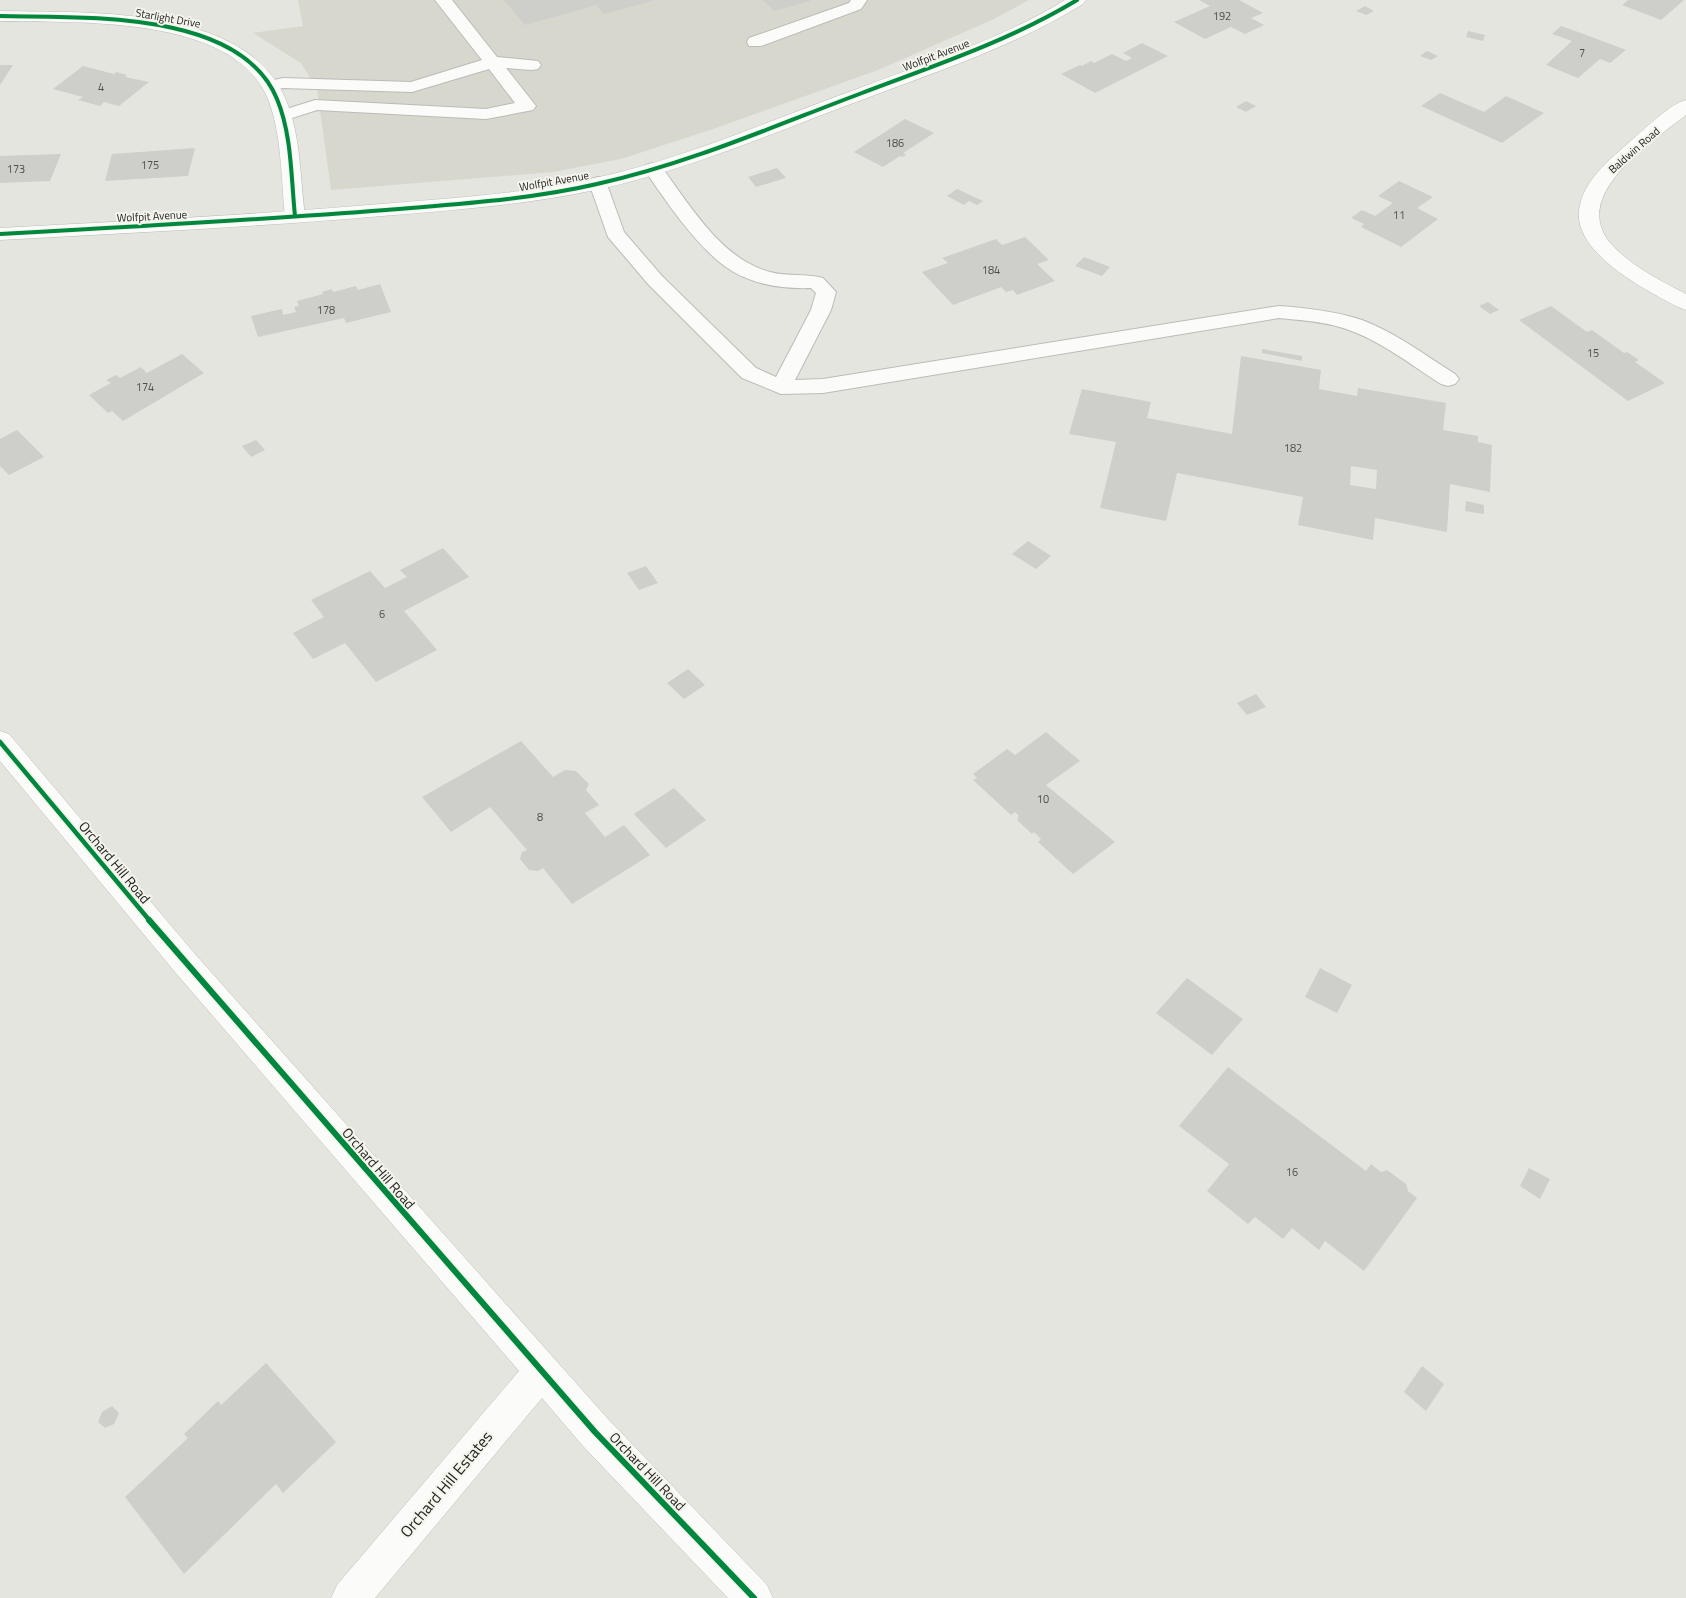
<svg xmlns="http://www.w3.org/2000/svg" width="1686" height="1598" viewBox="0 0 1686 1598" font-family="'Titillium Web',sans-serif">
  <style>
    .built { fill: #d7d7cd }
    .building { fill: #cececa; fill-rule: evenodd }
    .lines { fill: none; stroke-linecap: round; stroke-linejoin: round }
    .service-casing { stroke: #bbbbb7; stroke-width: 2 }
    .minor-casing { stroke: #bbbbb7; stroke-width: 1 }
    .tertiary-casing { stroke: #bbbbb7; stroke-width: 1 }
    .service { fill: #fbfbfa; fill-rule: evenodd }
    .minor { fill: #fbfbfa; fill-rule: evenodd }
    .tertiary { fill: #fbfbfa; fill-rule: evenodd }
    .cycleway-far2-casing { stroke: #f4f4ec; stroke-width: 6 }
    .cycleway-far1-casing { stroke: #f4f4ec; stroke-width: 8 }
    .cycleway-casing { stroke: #f4f4ec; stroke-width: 9 }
    .cycleway-far2 { stroke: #00873e; stroke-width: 4 }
    .cycleway-far1 { stroke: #00873e; stroke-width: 4.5 }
    .cycleway { stroke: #00873e; stroke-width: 6 }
    .labels { text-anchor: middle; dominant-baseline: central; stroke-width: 4; stroke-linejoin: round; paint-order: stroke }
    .number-label { font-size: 11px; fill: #4e4e4b }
    .far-street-label { font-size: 11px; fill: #232320; stroke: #f4f4ec }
    .street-label { font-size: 14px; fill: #232320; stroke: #f4f4ec }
    .near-street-label { font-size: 16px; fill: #232320; stroke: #f4f4ec }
  </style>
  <rect width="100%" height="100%" fill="#e5e5e0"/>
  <polygon class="built" points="298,0 1029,0 994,19 878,70 716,128 621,159 553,172 331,190 317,89 301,63 253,33 303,26"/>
  <g class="building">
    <polygon points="504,0 652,0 652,1 604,14 596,5 525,25"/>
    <polygon points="763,0 810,0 810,1 774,11"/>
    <polygon points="1199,0 1239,0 1263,13 1251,18 1264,25 1245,34 1231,27 1205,39 1174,22 1210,6"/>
    <polygon points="1628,0 1684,0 1661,20 1622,5"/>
    <polygon points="1365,6 1374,11 1366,15 1356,11"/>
    <polygon points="1561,26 1581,33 1626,50 1610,63 1600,59 1578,78 1546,65 1572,41 1552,34"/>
    <polygon points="1468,31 1485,35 1483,41 1466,37"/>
    <polygon points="1142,43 1168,56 1095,93 1061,74 1080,65 1082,66 1091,61 1094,63 1112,54 1126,61 1132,58 1123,53"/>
    <polygon points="1427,51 1438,56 1431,60 1420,56"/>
    <polygon points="0,65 13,65 0,85"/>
    <polygon points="83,66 114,74 116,72 127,75 125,77 149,82 119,106 104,102 100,106 78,100 83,97 53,89"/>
    <polygon points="1440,93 1484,112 1506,96 1544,113 1502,143 1421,106"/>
    <polygon points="1246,101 1256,106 1246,112 1236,107"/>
    <polygon points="905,119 934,133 903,153 906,155 902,157 900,156 883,167 854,152"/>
    <polygon points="195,148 188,176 105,181 112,154"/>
    <polygon points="61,154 50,181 0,183 0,156"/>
    <polygon points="777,168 786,178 756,187 748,177"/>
    <polygon points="1399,181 1433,197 1417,208 1438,219 1401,247 1361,227 1364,224 1351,218 1362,210 1375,216 1393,203 1378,196"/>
    <polygon points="957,189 983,201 977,205 969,201 964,205 947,196"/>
    <polygon points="1025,237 1049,260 1037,264 1055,281 1017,295 1013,290 1006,292 1001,287 953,305 922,272 948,263 942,258 996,239 1002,245"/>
    <polygon points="1084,257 1110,267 1102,276 1075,266"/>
    <polygon points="380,284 391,312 346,323 344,318 258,337 251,316 282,309 283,315 296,312 294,307 299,306 297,301 323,294 322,292 332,289 333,292 356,286 358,290"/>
    <polygon points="1488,302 1499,310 1490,314 1479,306"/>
    <polygon points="1551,306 1587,332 1592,330 1624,353 1627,352 1639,360 1635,362 1665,383 1628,401 1519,320"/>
    <polygon points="1262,349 1302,356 1302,361 1262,353"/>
    <polygon points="182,354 204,373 123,421 112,411 108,413 89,395 111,383 106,380 116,375 120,378 141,367 147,373"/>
    <path d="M 1241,356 L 1321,370 L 1319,389 L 1357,396 L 1358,388 L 1446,403 L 1443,430 L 1478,436 L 1478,442 L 1492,445 L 1490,492 L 1450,484 L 1447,532 L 1375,518 L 1373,540 L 1298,525 L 1303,497 L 1177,473 L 1166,521 L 1100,508 L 1116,442 L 1069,434 L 1082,389 L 1151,402 L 1147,418 L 1232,434 ZM 1351,466 L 1377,470 L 1376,489 L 1350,485 Z"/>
    <polygon points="17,430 44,457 9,475 0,466 0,439"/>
    <polygon points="256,440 265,450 251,457 242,446"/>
    <polygon points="1466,501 1484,505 1484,514 1465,511"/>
    <polygon points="1028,541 1051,556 1036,569 1012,554"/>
    <polygon points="443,548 469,577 404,611 437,650 376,682 345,643 313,659 293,633 324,617 311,600 370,571 385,588 407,577 400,570"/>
    <polygon points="646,566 658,583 639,590 627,573"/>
    <polygon points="688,669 705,685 684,699 667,683"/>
    <polygon points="1256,694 1266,707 1247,715 1237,703"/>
    <polygon points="1046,732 1080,761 1046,785 1115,842 1073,874 1038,842 1041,839 1034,832 1032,834 1017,820 1019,819 1017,817 1019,816 1015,812 1011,815 973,780 977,778 973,774 1007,749 1015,755"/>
    <polygon points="521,741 553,777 565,770 576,771 589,784 586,790 599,805 585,813 605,837 624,825 650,855 572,904 543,868 538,871 529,870 520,859 522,852 527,850 490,807 451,832 422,797"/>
    <polygon points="674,788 706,820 666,848 634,814"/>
    <polygon points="1320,968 1352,985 1337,1013 1305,997"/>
    <polygon points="1187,978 1243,1019 1212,1055 1156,1013"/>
    <polygon points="1228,1067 1366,1171 1371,1164 1381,1172 1387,1170 1406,1184 1408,1191 1417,1198 1364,1271 1325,1241 1319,1250 1292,1228 1283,1239 1255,1217 1248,1224 1207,1191 1229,1164 1179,1126"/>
    <polygon points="1529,1168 1550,1179 1540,1199 1520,1186"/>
    <polygon points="266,1363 336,1442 283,1493 276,1484 184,1574 125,1497 188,1438 184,1434 218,1401 221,1405"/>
    <polygon points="1422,1366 1444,1384 1426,1411 1404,1392"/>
    <polygon points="112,1406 119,1413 114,1424 105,1428 98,1422 102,1412"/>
  </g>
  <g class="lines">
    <g class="service-casing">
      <g id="service">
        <polygon points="435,0 452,0 497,57 538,61 541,65 538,69 532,70 506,68 536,106 533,110 486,119 317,110 283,121 277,120 274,116 277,112 315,100 486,109 515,103 489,69 412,92 283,88 271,91 265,90 262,86 265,82 283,78 411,82 482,60"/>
        <polygon points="851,0 867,0 861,9 761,46 749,46 747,42 749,38 849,3"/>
        <path d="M 653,163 L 660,165 C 689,203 720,259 770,272 C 787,277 806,273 823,278 L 836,292 L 831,310 L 795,380 L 823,379 L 1279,306 C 1307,308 1335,311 1362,320 C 1396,333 1425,355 1455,374 L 1459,379 L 1455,384 L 1448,386 L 1441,384 C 1408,363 1375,336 1336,326 C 1318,321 1298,320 1279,318 L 823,393 L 781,394 L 742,378 L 648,284 L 608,237 L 589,183 L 591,179 L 598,177 L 605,179 L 624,232 L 662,276 L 756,368 L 776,377 L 811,310 L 816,293 L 811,288 C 784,289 755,285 732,271 C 700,252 665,200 644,169 L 646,165 Z"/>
      </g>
    </g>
    <g class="minor-casing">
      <g id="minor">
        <path d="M 0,11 C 86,13 246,4 286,100 C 301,136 300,178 305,216 L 302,220 L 295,222 L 288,220 L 285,216 C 281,178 282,135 268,99 C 233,14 76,23 0,21 Z"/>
        <path d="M 1686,100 L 1686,115 C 1652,142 1566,197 1613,246 C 1633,267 1661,281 1686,294 L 1686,310 C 1674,306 1663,299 1652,293 C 1624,277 1570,244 1580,205 C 1586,177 1614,156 1634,138 C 1647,127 1670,104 1686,100 Z"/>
        <polygon points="0,731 9,734 195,954 608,1419 767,1585 773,1598 728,1598 582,1445 542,1398 375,1598 331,1598 337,1585 519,1371 175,972 0,761"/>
      </g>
    </g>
    <g class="tertiary-casing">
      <path id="tertiary" d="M 1065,0 L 1086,0 L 1083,4 C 1015,46 941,70 867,98 C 777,131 689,170 595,190 C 525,205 453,210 382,216 C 255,227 127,233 0,240 L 0,228 C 127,221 254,215 381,204 C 453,198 525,194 595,178 C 685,159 770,120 857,89 C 928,62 1000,40 1065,0 Z"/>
    </g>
    <use href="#service" class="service"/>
    <use href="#minor" class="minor"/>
    <use href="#tertiary" class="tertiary"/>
    <g class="cycleway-far2-casing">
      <g id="cycleway-far2">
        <path d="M 0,16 C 81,18 240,9 277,99 C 292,135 291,178 295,216"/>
        <path d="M 0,234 C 129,227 257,220 386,210 C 456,204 528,200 597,184 C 688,164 774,126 862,93 C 936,65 1009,41 1077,0"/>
      </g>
    </g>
    <g class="cycleway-far1-casing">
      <polyline id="cycleway-far1" points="0,742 150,921"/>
    </g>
    <g class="cycleway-casing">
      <polyline id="cycleway" points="149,920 595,1432 754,1598"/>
    </g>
    <use href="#cycleway-far2" class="cycleway-far2"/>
    <use href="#cycleway-far1" class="cycleway-far1"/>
    <use href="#cycleway" class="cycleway"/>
  </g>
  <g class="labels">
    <g class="number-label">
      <text x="1222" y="16">192</text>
      <text x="1582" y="53">7</text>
      <text x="101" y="87">4</text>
      <text x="895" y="143">186</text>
      <text x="150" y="165">175</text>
      <text x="16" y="169">173</text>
      <text x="1399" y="215">11</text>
      <text x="991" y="270">184</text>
      <text x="326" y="310">178</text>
      <text x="1593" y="353">15</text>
      <text x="145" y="387">174</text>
      <text x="1293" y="448">182</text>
      <text x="382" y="614">6</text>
      <text x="1043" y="799">10</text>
      <text x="540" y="817">8</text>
      <text x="1292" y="1172">16</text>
    </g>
    <g class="far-street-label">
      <text transform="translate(168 18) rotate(10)">Starlight Drive</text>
      <text transform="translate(936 55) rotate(-21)">Wolfpit Avenue</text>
      <text transform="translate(1634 150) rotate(-41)">Baldwin Road</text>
      <text transform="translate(554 181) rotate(-10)">Wolfpit Avenue</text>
      <text transform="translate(152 216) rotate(-3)">Wolfpit Avenue</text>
    </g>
    <g class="street-label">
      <text transform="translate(115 862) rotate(50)">Orchard Hill Road</text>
      <text transform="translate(379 1168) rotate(49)">Orchard Hill Road</text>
      <text transform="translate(648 1471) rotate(46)">Orchard Hill Road</text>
    </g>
    <g class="near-street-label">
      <text transform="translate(446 1484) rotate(-50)">Orchard Hill Estates</text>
    </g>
  </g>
</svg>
